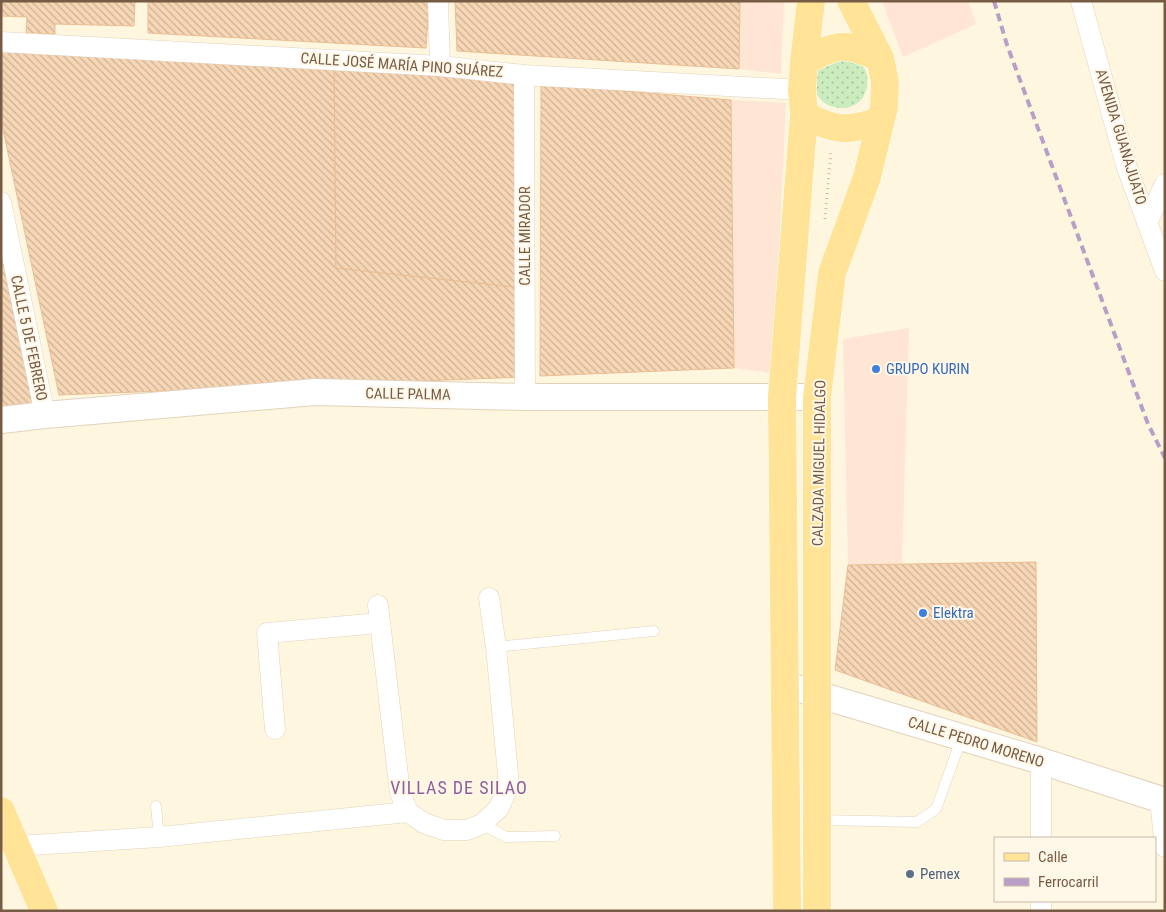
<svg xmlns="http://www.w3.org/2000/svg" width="1166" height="912" viewBox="0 0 1166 912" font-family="'Roboto Condensed',sans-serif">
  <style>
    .commercial { fill: #ffe5d3 }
    .park { fill: url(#park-dots) }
    .building { fill: url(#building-back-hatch); stroke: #eabe93 }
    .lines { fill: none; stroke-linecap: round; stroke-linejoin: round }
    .service-casing { stroke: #e3d2bb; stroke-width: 11 }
    .minor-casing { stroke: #e3d2bb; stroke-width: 21 }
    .tertiary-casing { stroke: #e3d2bb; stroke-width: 28 }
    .primary-casing { stroke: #fff; stroke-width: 29 }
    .path { stroke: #dbb998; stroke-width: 3; stroke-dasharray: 1 4; stroke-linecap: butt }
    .service { stroke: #fff; stroke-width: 10 }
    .minor { stroke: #fff; stroke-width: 20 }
    .tertiary { stroke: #fff; stroke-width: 26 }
    .primary { stroke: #ffe396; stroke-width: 28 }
    .rail { stroke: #b99ec8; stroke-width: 4; stroke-dasharray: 8 5; stroke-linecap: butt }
    .shop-dot { fill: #3f7fe0; stroke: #fff8e8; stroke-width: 2 }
    .service-dot { fill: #5c6f8a; stroke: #fff8e8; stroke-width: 2 }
    .labels { text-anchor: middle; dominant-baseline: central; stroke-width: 4; stroke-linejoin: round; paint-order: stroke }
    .street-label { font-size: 15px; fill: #775c45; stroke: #fff8e8 }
    .shop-label { font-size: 15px; fill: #366cbe; stroke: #fff8e8; text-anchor: start }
    .service-label { font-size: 15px; fill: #4e5e75; stroke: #fff8e8; text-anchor: start }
    .quarter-label { font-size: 18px; letter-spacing: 1px; fill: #8e5f9b; stroke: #fff8e8 }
  </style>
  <defs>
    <pattern id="park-dots" width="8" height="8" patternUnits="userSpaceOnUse" patternTransform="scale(1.25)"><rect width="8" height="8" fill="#cbedbd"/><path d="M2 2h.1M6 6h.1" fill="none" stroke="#aac39b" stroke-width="1.8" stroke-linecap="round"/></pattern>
    <pattern id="building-back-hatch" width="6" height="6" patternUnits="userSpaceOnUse" patternTransform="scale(1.25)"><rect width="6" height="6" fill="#f6d6b5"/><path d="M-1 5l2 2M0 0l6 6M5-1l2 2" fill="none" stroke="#ccb195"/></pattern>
  </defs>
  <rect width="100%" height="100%" fill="#fef6df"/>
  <g class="commercial">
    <polygon points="740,1 784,1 781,74 739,69"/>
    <polygon points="882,1 968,1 976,24 903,57"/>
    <polygon points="731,100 786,103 773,373 734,368"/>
    <polygon points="909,328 902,565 848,565 843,339"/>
  </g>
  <path class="park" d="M 831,54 C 840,56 854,58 860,63 C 871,72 869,92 860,101 C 848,113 824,109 817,94 C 814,87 814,79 814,71 Z"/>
  <g class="building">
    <polygon points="1,1 135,1 134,26 55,24 55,34 26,33 27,17 1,16"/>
    <polygon points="148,1 429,1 426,48 148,33"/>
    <polygon points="455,1 740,1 739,69 457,51"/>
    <polygon points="1,42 334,60 336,268 525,288 525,377 59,395 1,120"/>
    <polygon points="334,60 524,75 525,288 336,268"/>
    <polygon points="541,84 731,100 734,368 540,376"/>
    <polygon points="1,202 45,415 1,420"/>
    <polygon points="1036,562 1037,742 835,670 848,565"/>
  </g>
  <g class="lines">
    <g class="service-casing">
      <g id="service">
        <polyline points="496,647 654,631"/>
        <polyline points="156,806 159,837"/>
        <polyline points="819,820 917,822 936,809 962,737"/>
        <polyline points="482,824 506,837 555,836"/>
      </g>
    </g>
    <g class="minor-casing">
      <g id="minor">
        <polyline points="438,1 440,66"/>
        <polyline points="1081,1 1126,165 1165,271"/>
        <polyline points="1,42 440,66 524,75 802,90"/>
        <polyline points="524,75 525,397"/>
        <polyline points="1,202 45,415"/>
        <polyline points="1147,223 1165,184"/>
        <polyline points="378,605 400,793 408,812 424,823 444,830 467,830 482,824 499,808 509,785 496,647 489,598"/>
        <polyline points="275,729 267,633 380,623"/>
        <polyline points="1041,761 1041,838"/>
        <polyline points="1160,800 1165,847"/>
        <polyline points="17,846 159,837 408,812"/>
        <polyline points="1041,901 1041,911"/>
      </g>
    </g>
    <g class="tertiary-casing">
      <g id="tertiary">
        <polyline points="1,420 45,415 315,392 525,397 817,397"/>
        <polyline points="786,685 1041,761 1165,801"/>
      </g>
    </g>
    <g class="primary-casing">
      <g id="primary">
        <path d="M 804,62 C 838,43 844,42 880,58"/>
        <path d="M 804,114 C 833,131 848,132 879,121"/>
        <polyline points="1,811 44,911"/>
        <polyline points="787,911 782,397 804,114 802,90 804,62 811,1"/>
        <polyline points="817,911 817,397 832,273 867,177 884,107 885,82 880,58 851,1"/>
      </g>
    </g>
    <polyline class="path" points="825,219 831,150"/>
    <use href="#service" class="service"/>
    <use href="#minor" class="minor"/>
    <use href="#tertiary" class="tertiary"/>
    <use href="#primary" class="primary"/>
    <polyline class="rail" points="994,1 1007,45 1148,424 1165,458"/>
  </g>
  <g class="shop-dot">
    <circle cx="876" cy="369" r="5"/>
    <circle cx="923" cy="613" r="5"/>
  </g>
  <circle class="service-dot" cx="910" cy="874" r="5"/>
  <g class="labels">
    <g class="street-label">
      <text transform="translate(402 65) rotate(4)">CALLE JOSÉ MARÍA PINO SUÁREZ</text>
      <text transform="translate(1121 137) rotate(73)">AVENIDA GUANAJUATO</text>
      <text transform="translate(525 236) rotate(-90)">CALLE MIRADOR</text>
      <text transform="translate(29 338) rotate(78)">CALLE 5 DE FEBRERO</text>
      <text transform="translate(408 394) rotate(1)">CALLE PALMA</text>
      <text transform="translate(819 463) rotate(-89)">CALZADA MIGUEL HIDALGO</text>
      <text transform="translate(976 742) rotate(17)">CALLE PEDRO MORENO</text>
    </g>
    <g class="shop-label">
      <text x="886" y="369">GRUPO KURIN</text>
      <text x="933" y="613">Elektra</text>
    </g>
    <g class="service-label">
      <text x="920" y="874">Pemex</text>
    </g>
    <g class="quarter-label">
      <text x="459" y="787">VILLAS DE SILAO</text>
    </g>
  </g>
  <rect width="1166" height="912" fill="none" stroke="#775c45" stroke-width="5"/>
  <rect x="994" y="837" width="162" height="65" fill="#fff8e8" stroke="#c9baa7"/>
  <rect x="1004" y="853" width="25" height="8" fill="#ffe396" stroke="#c9baa7"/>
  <text x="1038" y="862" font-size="15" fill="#775c45">Calle</text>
  <rect x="1004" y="878" width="25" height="8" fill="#b99ec8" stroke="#c9baa7"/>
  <text x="1038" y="887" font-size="15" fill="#775c45">Ferrocarril</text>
</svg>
